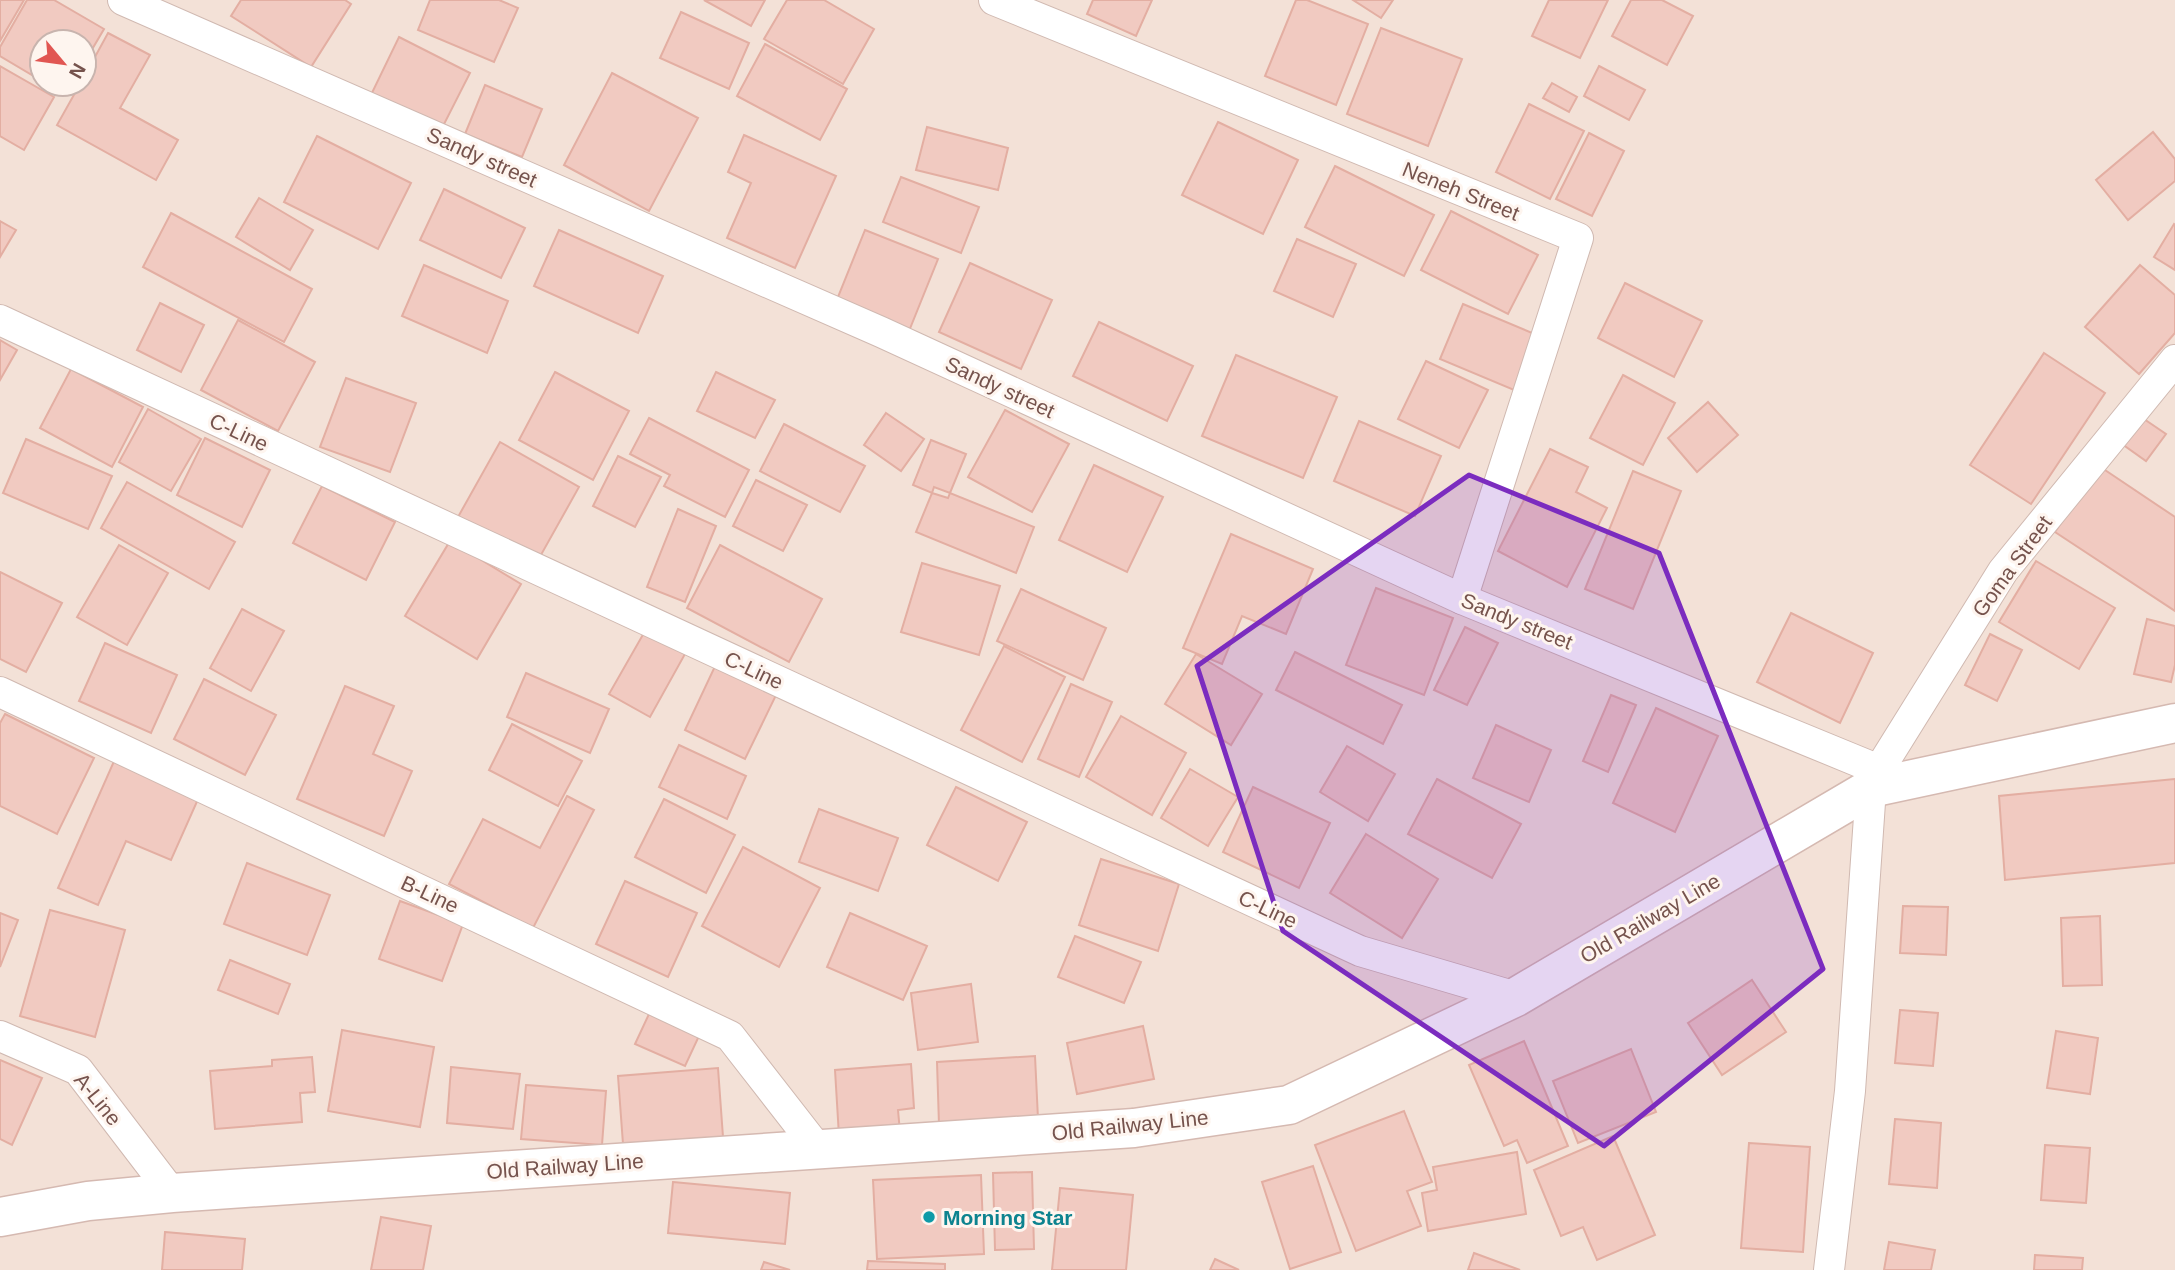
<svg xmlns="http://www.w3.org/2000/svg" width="2175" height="1270" font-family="Arial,sans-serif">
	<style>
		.residential { fill: #f3e1d7; fill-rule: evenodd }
		.building { fill: #f1cac1; stroke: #e3aea2; stroke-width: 2 }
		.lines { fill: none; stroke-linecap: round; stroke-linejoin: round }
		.street-casing { stroke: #d0b9b1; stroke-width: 32 }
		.secondary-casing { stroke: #d5b9b1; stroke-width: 41 }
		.street { stroke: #fff; stroke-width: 30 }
		.secondary { stroke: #fff; stroke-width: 38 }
		.marked { fill: #7b2cbf; fill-opacity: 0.2; stroke: #7b2cbf; stroke-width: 5; stroke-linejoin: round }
		.culture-dot { fill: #0f9aa8; stroke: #fef5ef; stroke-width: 2.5 }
		.labels { text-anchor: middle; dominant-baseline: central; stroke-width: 6; stroke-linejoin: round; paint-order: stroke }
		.street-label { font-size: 21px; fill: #76534d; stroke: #fef5ef }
		.culture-label { font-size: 21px; font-weight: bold; fill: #0d838f; stroke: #fef5ef; text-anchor: start }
	</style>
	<rect width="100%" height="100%" fill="#fcf0e8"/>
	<!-- residential -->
	<path class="residential" d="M0,0H2175V1270H0ZM42,42H84V84H42Z"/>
	<!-- building -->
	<g class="building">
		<polygon points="0,0 24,0 0,41"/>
		<polygon points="27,0 54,0 104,29 84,63 84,42 42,42 42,81 0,56 0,47"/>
		<polygon points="241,0 345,0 351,4 311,67 231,16"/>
		<polygon points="430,0 499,0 518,8 494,62 418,30"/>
		<polygon points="704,0 765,0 751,26"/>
		<polygon points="787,0 824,0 874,29 843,84 764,39"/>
		<polygon points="1093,0 1152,0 1136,36 1087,14"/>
		<polygon points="1296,0 1307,0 1368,24 1336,105 1265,76"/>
		<polygon points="1353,0 1393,0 1381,18"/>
		<polygon points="1549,0 1608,0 1580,58 1532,36"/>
		<polygon points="1631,0 1662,0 1693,16 1667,65 1612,36"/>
		<polygon points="681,12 749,43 729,89 660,58"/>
		<polygon points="1381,28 1462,59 1428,146 1347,114"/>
		<polygon points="108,33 150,55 120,108 178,140 156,180 57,125 80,84 84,84 84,77"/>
		<polygon points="399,37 470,73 438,136 368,101"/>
		<polygon points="765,44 847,89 820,140 737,96"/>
		<polygon points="0,66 54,97 24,150 0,136"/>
		<polygon points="1599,66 1645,90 1629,120 1584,96"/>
		<polygon points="612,73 698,118 649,211 564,165"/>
		<polygon points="1552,83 1577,97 1569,112 1543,98"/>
		<polygon points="47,84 72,84 65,95"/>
		<polygon points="485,85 542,109 522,157 465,134"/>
		<polygon points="1529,104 1584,131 1550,199 1496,172"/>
		<polygon points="1218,122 1298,160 1263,234 1182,195"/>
		<polygon points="927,127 1008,148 998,190 916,170"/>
		<polygon points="2153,132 2175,159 2175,181 2128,220 2096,180"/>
		<polygon points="1589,133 1624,151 1592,216 1556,199"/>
		<polygon points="744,135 836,176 795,268 727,238 751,183 728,172"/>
		<polygon points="317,136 411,183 378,249 284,202"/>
		<polygon points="1335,166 1434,215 1404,276 1305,227"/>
		<polygon points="901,177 979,207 961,253 883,222"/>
		<polygon points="444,189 525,228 501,278 420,240"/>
		<polygon points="259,198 313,230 290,270 236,237"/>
		<polygon points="1451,211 1538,255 1508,314 1421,270"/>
		<polygon points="171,213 312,289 284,342 143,267"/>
		<polygon points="0,221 16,230 0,257"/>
		<polygon points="2174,224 2175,225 2175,270 2154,257"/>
		<polygon points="559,230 663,276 638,333 534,286"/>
		<polygon points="865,230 938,259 909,331 836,302"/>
		<polygon points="1297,239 1356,264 1333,317 1274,291"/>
		<polygon points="970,263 1052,300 1021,369 939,332"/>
		<polygon points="424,265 508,301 487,353 402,316"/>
		<polygon points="2140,265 2175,295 2175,333 2139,374 2085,327"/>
		<polygon points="1625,283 1702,321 1674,377 1598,338"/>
		<polygon points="160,303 204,325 181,372 137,350"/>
		<polygon points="1463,304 1537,335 1514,390 1440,359"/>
		<polygon points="238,320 315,362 278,431 201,390"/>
		<polygon points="1099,322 1193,366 1167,421 1073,376"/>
		<polygon points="0,340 17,350 0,380"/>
		<polygon points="2044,353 2105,393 2031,504 1970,465"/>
		<polygon points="1236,355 1337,397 1303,478 1202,436"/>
		<polygon points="1426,361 1488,390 1459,448 1398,419"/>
		<polygon points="71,369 143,407 112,467 40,428"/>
		<polygon points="555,372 629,411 593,480 519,440"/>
		<polygon points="716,372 775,400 755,438 697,411"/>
		<polygon points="1623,375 1675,403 1643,465 1590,438"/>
		<polygon points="346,378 416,403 390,472 320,447"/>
		<polygon points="1708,402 1738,435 1697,472 1668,438"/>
		<polygon points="148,409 201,439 171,491 119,462"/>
		<polygon points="1005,410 1069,444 1032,512 968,477"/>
		<polygon points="886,413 924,439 901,471 864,445"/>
		<polygon points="2141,417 2166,434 2146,461 2122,444"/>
		<polygon points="649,418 749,470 725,517 664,486 670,475 630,454"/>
		<polygon points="1359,421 1441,456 1415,516 1334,481"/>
		<polygon points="784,424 865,466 840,512 760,471"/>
		<polygon points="205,438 270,470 242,527 177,495"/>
		<polygon points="26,439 112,476 88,529 3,493"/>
		<polygon points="931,440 966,454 950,493 934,487 932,493 913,485"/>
		<polygon points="500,442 579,487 537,562 458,517"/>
		<polygon points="1550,449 1588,467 1576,492 1607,508 1567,587 1498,551"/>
		<polygon points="618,456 661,477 635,527 593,506"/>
		<polygon points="1094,465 1163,497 1127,572 1059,540"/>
		<polygon points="2099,466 2175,517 2175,611 2055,532"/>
		<polygon points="1633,471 1681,491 1633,609 1585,589"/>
		<polygon points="756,480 807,505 783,551 733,526"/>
		<polygon points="127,482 235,542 209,589 101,528"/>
		<polygon points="322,486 395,522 366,580 293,543"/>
		<polygon points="932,493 948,498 950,493 1034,527 1016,573 916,532"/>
		<polygon points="678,509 716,526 685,602 647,587"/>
		<polygon points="1231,534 1313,569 1286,634 1242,616 1222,664 1183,648"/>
		<polygon points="450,541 521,584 477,659 405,616"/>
		<polygon points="119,545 168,573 127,645 77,617"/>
		<polygon points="720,545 822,599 789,662 687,608"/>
		<polygon points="2036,561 2115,608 2079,669 1999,622"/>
		<polygon points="922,563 1000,586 979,655 901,632"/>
		<polygon points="0,572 62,603 26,672 0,659"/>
		<polygon points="1376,588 1453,618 1424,695 1346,665"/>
		<polygon points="1021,589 1106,628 1083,680 997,641"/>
		<polygon points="242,609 284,631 251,691 210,668"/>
		<polygon points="1791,613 1873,653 1840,723 1757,682"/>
		<polygon points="2147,619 2175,626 2175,665 2171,682 2134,674"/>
		<polygon points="1465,627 1498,643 1467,705 1434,690"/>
		<polygon points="645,631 685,654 650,717 609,694"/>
		<polygon points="1990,634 2022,650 1997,701 1965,685"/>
		<polygon points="105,643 177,675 151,733 79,701"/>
		<polygon points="1004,646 1065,677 1022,762 961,730"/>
		<polygon points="1295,652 1402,705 1383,744 1276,690"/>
		<polygon points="1196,654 1262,694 1231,745 1165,704"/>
		<polygon points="717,662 778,691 745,759 685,730"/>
		<polygon points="526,673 609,709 590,753 507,717"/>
		<polygon points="204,679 276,715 245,775 174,739"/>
		<polygon points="1071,684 1112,702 1079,777 1038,759"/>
		<polygon points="345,686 394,706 373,754 412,771 384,836 297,799"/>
		<polygon points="1611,695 1636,705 1608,772 1583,761"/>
		<polygon points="1656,708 1718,736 1675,832 1613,803"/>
		<polygon points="5,714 94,758 57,834 0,806 0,723"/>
		<polygon points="1121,716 1186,753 1152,815 1086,777"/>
		<polygon points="512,724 582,761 558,806 489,770"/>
		<polygon points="1496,725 1551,750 1529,802 1473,778"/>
		<polygon points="679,745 746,776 727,819 659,787"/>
		<polygon points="1347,746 1395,774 1368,821 1320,792"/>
		<polygon points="115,759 199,797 171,860 126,841 98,905 58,888"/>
		<polygon points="1190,769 1238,797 1208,846 1161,818"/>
		<polygon points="1437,779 1521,824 1492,878 1408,834"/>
		<polygon points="2175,779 2175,863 2005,880 1999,796"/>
		<polygon points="956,787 1027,822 998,881 927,845"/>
		<polygon points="1253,787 1330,823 1299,888 1223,852"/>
		<polygon points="567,796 594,810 533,928 449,884 483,819 540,848"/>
		<polygon points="664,799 735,835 706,893 635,857"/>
		<polygon points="819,809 898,838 878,891 799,862"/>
		<polygon points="1366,834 1438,879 1402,938 1330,893"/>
		<polygon points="743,847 820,888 779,967 702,926"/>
		<polygon points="1101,859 1179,884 1158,951 1079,925"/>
		<polygon points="247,863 330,895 307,955 224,924"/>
		<polygon points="625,881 697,913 668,977 596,944"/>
		<polygon points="400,901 463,924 442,981 379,959"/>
		<polygon points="1903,906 1948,907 1946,955 1900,953"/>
		<polygon points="50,910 125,930 95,1037 20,1016"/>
		<polygon points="0,913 18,920 0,967"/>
		<polygon points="850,913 927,946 903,1000 827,967"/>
		<polygon points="2100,916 2102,985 2063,986 2061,918"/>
		<polygon points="1075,936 1141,962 1124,1003 1058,977"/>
		<polygon points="230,960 290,984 278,1014 218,990"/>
		<polygon points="1752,980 1786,1032 1722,1075 1688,1023"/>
		<polygon points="971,984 978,1042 918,1050 911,993"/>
		<polygon points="1900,1010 1938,1013 1933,1066 1895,1063"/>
		<polygon points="649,1014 699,1036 685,1066 635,1044"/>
		<polygon points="1143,1026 1154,1079 1077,1094 1067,1043"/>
		<polygon points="342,1030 434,1047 420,1127 328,1111"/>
		<polygon points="2056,1031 2098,1038 2090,1094 2047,1088"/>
		<polygon points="1524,1041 1568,1146 1527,1163 1517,1140 1504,1146 1469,1065"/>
		<polygon points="1631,1049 1656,1112 1578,1143 1553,1081"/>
		<polygon points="1035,1056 1038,1119 939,1125 937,1062"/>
		<polygon points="312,1057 315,1092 300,1093 302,1122 215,1129 210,1071 272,1066 272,1060"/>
		<polygon points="0,1060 42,1078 12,1145 0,1139"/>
		<polygon points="911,1064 914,1108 898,1110 900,1132 839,1136 835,1070"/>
		<polygon points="451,1067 520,1074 513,1129 447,1123"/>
		<polygon points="718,1068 723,1137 623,1144 618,1076"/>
		<polygon points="526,1085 606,1091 602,1145 521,1139"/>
		<polygon points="1404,1111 1432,1182 1407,1191 1421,1226 1356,1251 1315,1145"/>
		<polygon points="1895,1119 1941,1123 1937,1188 1889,1184"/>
		<polygon points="1613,1136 1655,1235 1597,1260 1583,1227 1561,1236 1534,1170"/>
		<polygon points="1749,1143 1810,1147 1803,1252 1741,1248"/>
		<polygon points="2045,1145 2090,1148 2086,1203 2041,1200"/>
		<polygon points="1517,1152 1526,1214 1428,1231 1422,1193 1437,1190 1433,1167"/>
		<polygon points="1313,1166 1341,1252 1290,1269 1262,1182"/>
		<polygon points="1032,1172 1034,1249 995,1250 993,1173"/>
		<polygon points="981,1175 984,1254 877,1259 873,1180"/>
		<polygon points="673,1182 790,1193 785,1244 668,1233"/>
		<polygon points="1060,1188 1133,1195 1126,1270 1052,1270"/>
		<polygon points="381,1217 431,1226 423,1270 371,1270"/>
		<polygon points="165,1232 245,1239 242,1270 162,1270"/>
		<polygon points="1889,1242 1935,1250 1931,1270 1884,1270"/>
		<polygon points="1474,1253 1520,1270 1468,1270"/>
		<polygon points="2035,1255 2083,1258 2082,1270 2034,1270"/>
		<polygon points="1215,1259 1239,1270 1210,1270"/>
		<polygon points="868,1261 945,1264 945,1270 867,1270"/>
		<polygon points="764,1262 790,1270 761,1270"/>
	</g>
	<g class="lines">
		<defs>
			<g id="street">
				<polyline points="123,0 881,332 1462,599 1879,770"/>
				<polyline points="994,0 1578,238 1462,599"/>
				<polyline points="0,320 1360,951 1516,997"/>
				<polyline points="0,692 730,1036 818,1149"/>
				<polyline points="0,1036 78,1070 172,1193"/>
				<polyline points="1829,1270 1850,1091 1871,788 1879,770 2003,571 2175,360"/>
			</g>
			<polyline id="secondary" points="0,1217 88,1201 172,1193 1134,1128 1289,1105 1516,997 1871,788 2175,723"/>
		</defs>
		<!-- street casing -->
		<use href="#street" class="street-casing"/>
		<!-- secondary casing -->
		<use href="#secondary" class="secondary-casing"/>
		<!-- street -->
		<use href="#street" class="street"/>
		<!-- secondary -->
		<use href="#secondary" class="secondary"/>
	</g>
	<!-- marked area -->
	<path class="marked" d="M1469,475L1659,553L1823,969L1604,1146L1283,931L1197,666Z"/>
	<!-- markers -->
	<circle class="culture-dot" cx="929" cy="1217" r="7"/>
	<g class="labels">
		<!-- street labels -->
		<g class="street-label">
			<text transform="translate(482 157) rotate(24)">Sandy street</text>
			<text transform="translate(1461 191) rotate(22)">Neneh Street</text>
			<text transform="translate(1000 387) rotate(25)">Sandy street</text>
			<text transform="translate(239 432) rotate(25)">C-Line</text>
			<text transform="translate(2012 566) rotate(-54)">Goma Street</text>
			<text transform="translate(1517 621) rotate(22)">Sandy street</text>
			<text transform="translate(754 670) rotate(25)">C-Line</text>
			<text transform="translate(430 894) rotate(25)">B-Line</text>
			<text transform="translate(1268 909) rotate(25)">C-Line</text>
			<text transform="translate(1650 918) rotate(-30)">Old Railway Line</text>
			<text transform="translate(98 1099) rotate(51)">A-Line</text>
			<text transform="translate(1130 1125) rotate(-6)">Old Railway Line</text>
			<text transform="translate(565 1166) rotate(-4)">Old Railway Line</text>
		</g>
		<!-- culture labels -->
		<g class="culture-label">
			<text x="943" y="1217">Morning Star</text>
		</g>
	</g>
	<!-- north arrow -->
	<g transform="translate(63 63) rotate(119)"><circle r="33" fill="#fef5ef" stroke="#c8b4ae" stroke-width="2"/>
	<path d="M0-5L12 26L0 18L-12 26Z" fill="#e15652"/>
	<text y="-10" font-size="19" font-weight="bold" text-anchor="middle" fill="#76534d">N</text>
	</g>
</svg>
